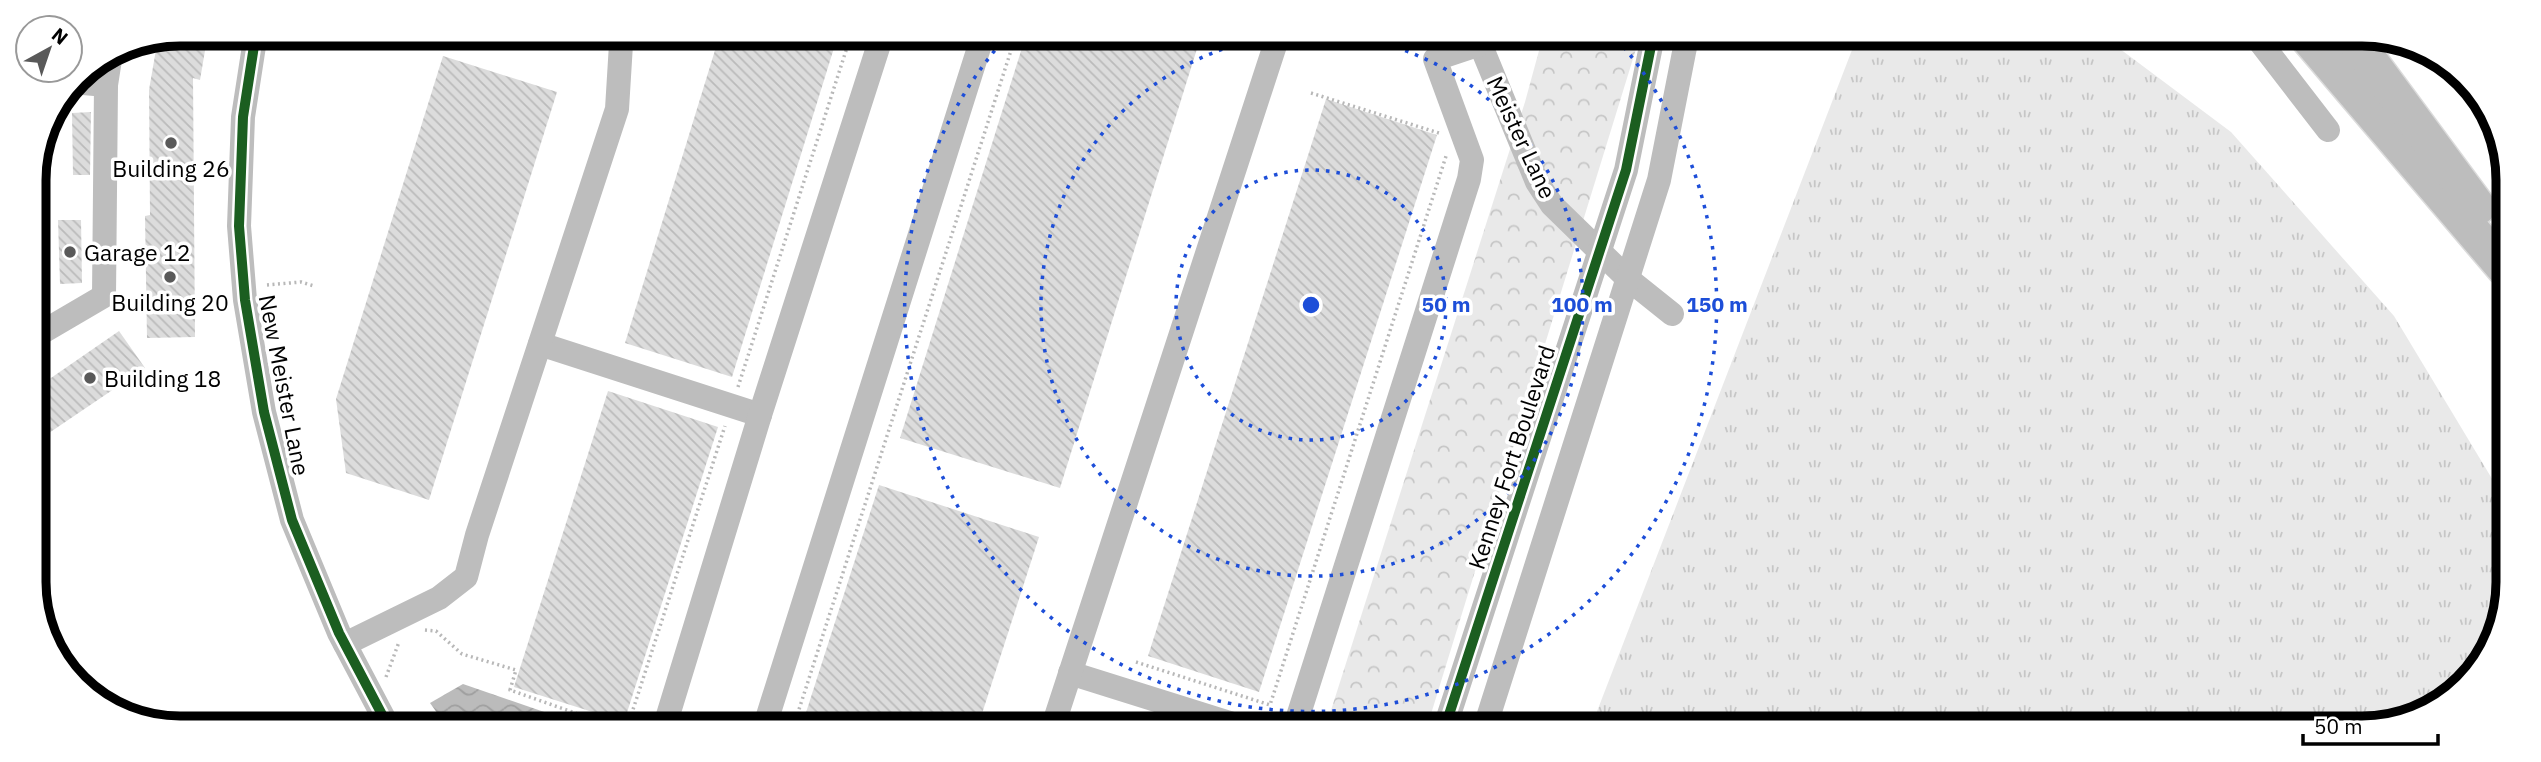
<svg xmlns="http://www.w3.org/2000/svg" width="2541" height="762" font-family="'IBM Plex Sans',sans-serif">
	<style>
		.grass { fill: url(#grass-tufts) }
		.forest { fill: url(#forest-crowns) }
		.water { fill: url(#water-waves) }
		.building { fill: url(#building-back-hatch) }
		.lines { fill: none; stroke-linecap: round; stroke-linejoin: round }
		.highway-casing { stroke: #dbdbdb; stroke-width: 38 }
		.path { stroke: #b8b8b8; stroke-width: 3.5; stroke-dasharray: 2 3.5; stroke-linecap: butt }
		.minor { stroke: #bdbdbd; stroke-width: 24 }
		.highway { stroke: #bdbdbd; stroke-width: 35 }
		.cycleway-casing { stroke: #fff; stroke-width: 15 }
		.cycleway { stroke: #1b5e20; stroke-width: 10 }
		.ring { fill: none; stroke: #1d4ed8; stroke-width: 3.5; stroke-dasharray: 3.5 7 }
		.poi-dot { fill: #595959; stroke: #fff; stroke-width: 2.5 }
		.labels { text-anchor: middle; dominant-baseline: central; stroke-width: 7; stroke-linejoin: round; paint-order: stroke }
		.street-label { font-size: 23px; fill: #000; stroke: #fff }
		.poi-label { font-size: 23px; fill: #000; stroke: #fff }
		.rim { fill: none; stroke: #000; stroke-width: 9 }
		.centre { fill: #1d4ed8; stroke: #fff; stroke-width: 3.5 }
		.ring-label { font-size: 21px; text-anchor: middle; font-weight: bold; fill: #1d4ed8; stroke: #fff; stroke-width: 7; stroke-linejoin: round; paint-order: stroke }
	</style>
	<defs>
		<pattern id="grass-tufts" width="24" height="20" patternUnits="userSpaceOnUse" patternTransform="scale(1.75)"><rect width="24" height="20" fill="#e9e9e9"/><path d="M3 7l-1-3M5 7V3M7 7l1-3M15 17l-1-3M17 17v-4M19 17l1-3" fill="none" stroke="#c6c6c6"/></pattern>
		<pattern id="forest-crowns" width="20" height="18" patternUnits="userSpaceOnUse" patternTransform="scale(1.75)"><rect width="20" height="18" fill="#e9e9e9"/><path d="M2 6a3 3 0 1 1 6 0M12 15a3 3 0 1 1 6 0" fill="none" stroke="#c6c6c6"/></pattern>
		<pattern id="water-waves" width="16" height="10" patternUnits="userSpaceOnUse" patternTransform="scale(1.75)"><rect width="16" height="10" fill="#bbb"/><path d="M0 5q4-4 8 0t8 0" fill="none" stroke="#9f9f9f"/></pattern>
		<pattern id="building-back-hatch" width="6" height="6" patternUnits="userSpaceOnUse" patternTransform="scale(1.75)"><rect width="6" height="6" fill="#dcdcdc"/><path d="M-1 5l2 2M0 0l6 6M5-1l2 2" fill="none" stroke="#bbb"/></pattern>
	</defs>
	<rect width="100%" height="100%" fill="#fff"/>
	<!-- grass -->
	<polygon class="grass" points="1857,37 1887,37 1895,49 1953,44 1957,37 2104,37 2231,132 2394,316 2503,497 2503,620 2458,693 2370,728 1591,727"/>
	<!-- forest -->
	<polygon class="forest" points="1543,36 1640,36 1427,727 1326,726 1525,102"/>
	<!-- water -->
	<polygon class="water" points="463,684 582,725 445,724 430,703"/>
	<!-- building -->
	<g class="building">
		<polygon points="180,33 208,33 200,80 193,78 195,337 147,338 145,216 150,215 149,90 158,38"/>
		<polygon points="720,34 838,35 732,377 625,343"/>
		<polygon points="1026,35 1201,36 1060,488 900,438"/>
		<polygon points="443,56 557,92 429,500 346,473 336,399"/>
		<polygon points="1326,99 1437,135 1259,692 1148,656"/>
		<polygon points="91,112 90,175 73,175 72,113"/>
		<polygon points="58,220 81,220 82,283 60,284"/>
		<polygon points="119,331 145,368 46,435 35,420 35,389"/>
		<polygon points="608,391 718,427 624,722 514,687"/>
		<polygon points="879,485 1039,537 978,726 802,725"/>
	</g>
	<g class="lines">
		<defs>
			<g id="highway">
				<polyline points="2308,38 2504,268"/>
				<polyline points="2353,38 2478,207"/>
			</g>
		</defs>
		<!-- highway casing -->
		<use href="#highway" class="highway-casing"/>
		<!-- path -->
		<g class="path">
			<polyline points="1311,93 1439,133"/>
			<polyline points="267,285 301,282 314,286"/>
			<polyline points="738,387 851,35"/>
			<polyline points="425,630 436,631 462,654 516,670 510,690 609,725"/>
			<polyline points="1136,662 1270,705 1447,153"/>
			<polyline points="386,677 399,642"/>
			<polyline points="1114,716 1145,726"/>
			<polyline points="628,725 725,426"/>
			<polyline points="794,725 1016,35"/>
		</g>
		<!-- minor -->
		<g class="minor">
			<polyline points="256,33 243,117 239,226 245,300 264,412 292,520 339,633 387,724"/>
			<polyline points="1477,36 1537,182 1552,205 1627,278 1672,314"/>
			<polyline points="2257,38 2328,130"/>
			<polyline points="72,82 106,85"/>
			<polyline points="34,337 104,296 106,85 111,53"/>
			<polyline points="540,344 760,415"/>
			<polyline points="345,644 439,598 466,577 477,535 617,109 621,44 617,34"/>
			<polyline points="1070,673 1239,726"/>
			<polyline points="665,725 760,415 882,35"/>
			<polyline points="765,725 983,35"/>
			<polyline points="1053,726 1278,36"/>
			<polyline points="1295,726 1469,179 1472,160 1435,59 1480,44"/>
			<polyline points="1445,727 1626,170 1653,36"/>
			<polyline points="1485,727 1659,180 1687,37"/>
		</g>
		<!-- highway -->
		<use href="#highway" class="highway"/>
		<defs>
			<g id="cycleway">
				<polyline points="256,33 243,117 239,226 245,300 264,412 292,520 339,633 387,724"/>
				<polyline points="1445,727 1626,170 1653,36"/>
			</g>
		</defs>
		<!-- cycleway casing -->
		<use href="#cycleway" class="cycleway-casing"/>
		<!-- cycleway -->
		<use href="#cycleway" class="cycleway"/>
	</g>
	<!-- distance rings -->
	<g class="ring">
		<circle cx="1311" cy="305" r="135"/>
		<path d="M1344 36A271 271 0 1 1 1280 36"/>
		<path d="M1617 39A406 406 0 1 1 1007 36"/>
	</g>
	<!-- markers -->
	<g class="poi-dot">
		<circle cx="171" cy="143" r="7"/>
		<circle cx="70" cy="252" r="7"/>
		<circle cx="170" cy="277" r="7"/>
		<circle cx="90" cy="378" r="7"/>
	</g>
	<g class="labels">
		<!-- street labels -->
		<g class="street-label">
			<text transform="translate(1522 137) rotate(65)">Meister Lane</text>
			<text transform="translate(285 385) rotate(79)">New Meister Lane</text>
			<text transform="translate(1511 457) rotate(-72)">Kenney Fort Boulevard</text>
		</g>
		<!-- poi labels -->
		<g class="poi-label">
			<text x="171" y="168">Building 26</text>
			<text x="84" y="252" text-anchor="start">Garage 12</text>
			<text x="170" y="302">Building 20</text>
			<text x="104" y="378" text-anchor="start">Building 18</text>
		</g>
	</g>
	<!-- crop -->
	<path d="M0 0H2541V762H0ZM180 46H2362A134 134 0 0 1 2496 180V582A134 134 0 0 1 2362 716H180A134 134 0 0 1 46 582V180A134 134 0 0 1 180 46Z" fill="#fff" fill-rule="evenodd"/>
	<path class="rim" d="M180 46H2362A134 134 0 0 1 2496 180V582A134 134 0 0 1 2362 716H180A134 134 0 0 1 46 582V180A134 134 0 0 1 180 46Z"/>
	<circle cx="1311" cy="305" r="10" class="centre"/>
	<g class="ring-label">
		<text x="1446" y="312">50 m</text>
		<text x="1582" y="312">100 m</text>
		<text x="1717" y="312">150 m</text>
	</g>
	<!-- north arrow -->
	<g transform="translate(49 49) rotate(40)"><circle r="33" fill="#ffffff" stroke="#999999" stroke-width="2"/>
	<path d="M0-5L12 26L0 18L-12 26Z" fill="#595959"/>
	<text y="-10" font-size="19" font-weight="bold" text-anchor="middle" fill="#000000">N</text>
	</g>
	<!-- scale -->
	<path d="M2303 734v10h135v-10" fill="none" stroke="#000000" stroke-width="3.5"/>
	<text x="2314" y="734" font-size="21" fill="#000000" stroke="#ffffff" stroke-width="5" paint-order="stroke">50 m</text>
</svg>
